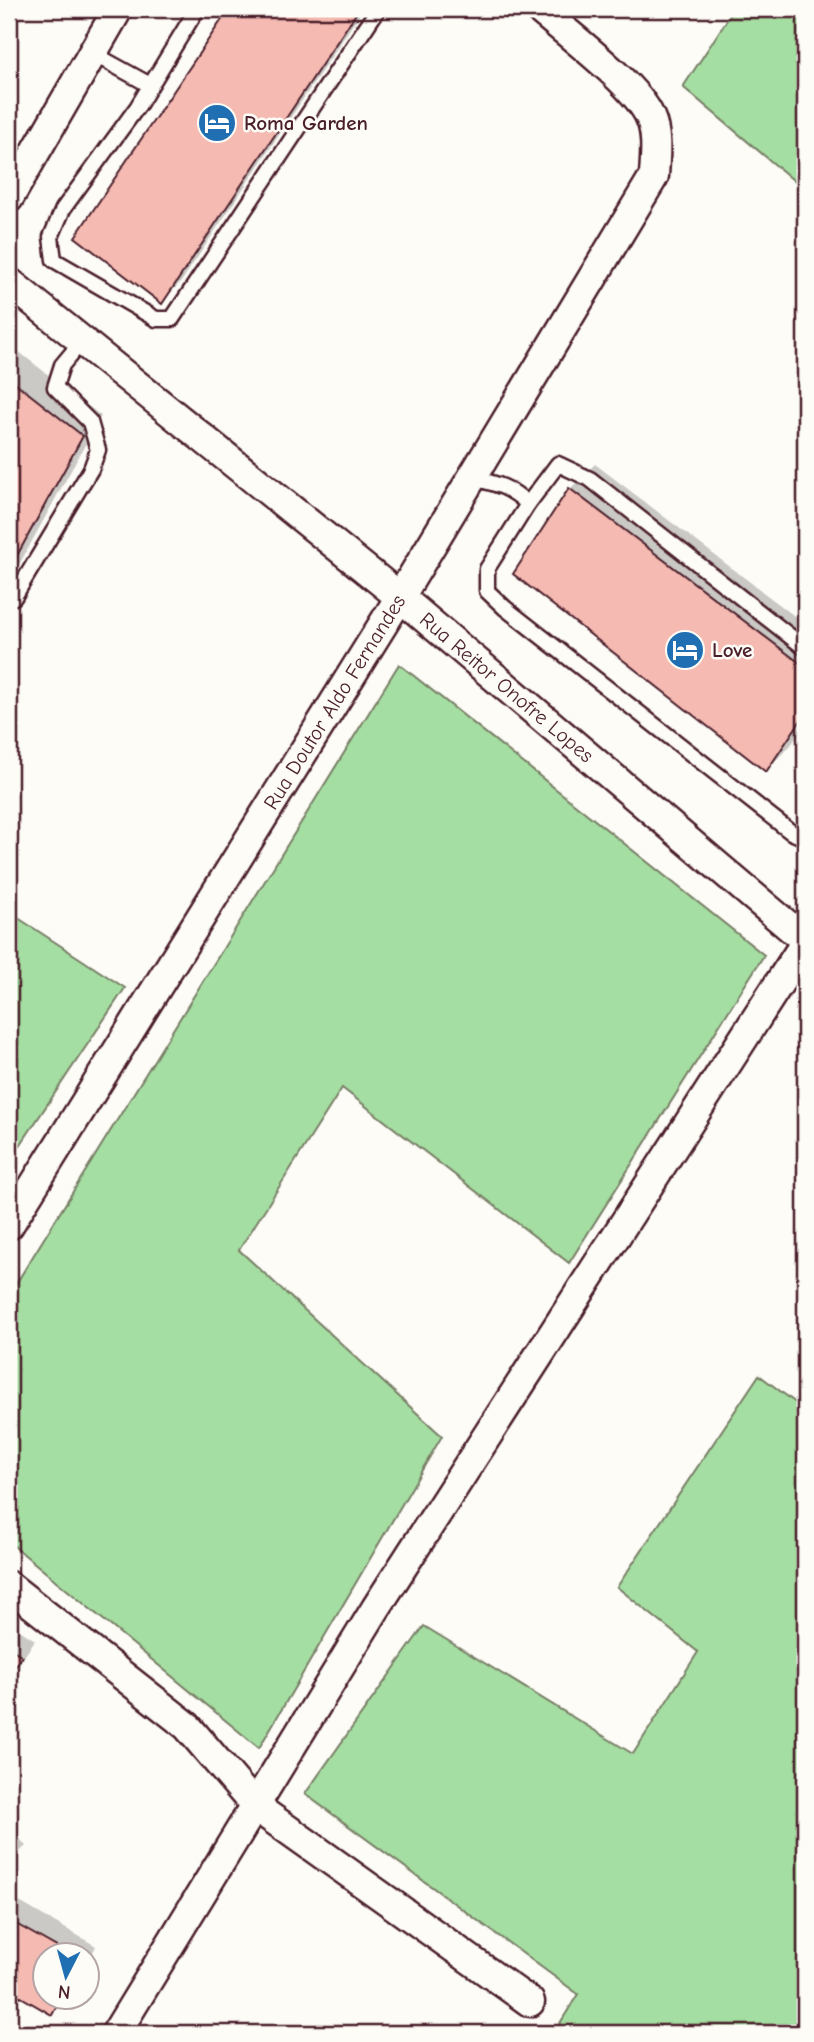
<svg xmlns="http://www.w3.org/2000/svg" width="814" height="2042" font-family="'Comic Neue',sans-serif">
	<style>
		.green { fill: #a5dea2; stroke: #787e66; stroke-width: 2 }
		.shadow { fill: #0003 }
		.building { fill: #f5bab1; stroke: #4a1f2b; stroke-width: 2 }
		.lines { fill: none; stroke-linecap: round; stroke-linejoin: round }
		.lane-casing { stroke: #4a1f2b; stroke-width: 19 }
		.street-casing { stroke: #4a1f2b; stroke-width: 33 }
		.lane { stroke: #fdfcf7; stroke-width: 14 }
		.street { stroke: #fdfcf7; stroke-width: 28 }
		.labels { text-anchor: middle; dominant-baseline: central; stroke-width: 5; stroke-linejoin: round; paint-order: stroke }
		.poi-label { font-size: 21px; font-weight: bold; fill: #4a1f2b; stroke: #fdfcf7; text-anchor: start }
		.street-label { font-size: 21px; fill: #4a1f2b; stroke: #fdfcf7 }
	</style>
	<rect width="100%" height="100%" fill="#fdfcf7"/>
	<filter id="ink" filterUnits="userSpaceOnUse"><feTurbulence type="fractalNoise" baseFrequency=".0143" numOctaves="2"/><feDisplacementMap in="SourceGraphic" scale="14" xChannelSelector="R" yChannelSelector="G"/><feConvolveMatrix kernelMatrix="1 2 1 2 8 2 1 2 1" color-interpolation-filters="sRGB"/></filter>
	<g filter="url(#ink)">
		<!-- green -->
		<g class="green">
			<polygon points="734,9 805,9 805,190 683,87"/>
			<polygon points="399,664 764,955 569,1263 342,1088 239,1250 442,1436 259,1748 9,1542 9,1295"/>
			<polygon points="9,912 125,988 9,1162"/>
			<polygon points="759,1375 805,1410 805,2033 554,2033 578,1994 305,1794 424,1626 633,1754 698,1652 617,1587"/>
		</g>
		<!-- shadow -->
		<g class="shadow">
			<polygon points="231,9 363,9 181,282 162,301 77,236"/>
			<polygon points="14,348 101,416 20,563 9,574 9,353"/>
			<polygon points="595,464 805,624 805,724 791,745 766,770 570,489"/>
			<polygon points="9,1623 35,1640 9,1680"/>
			<polygon points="9,1826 26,1846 9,1862"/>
			<polygon points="9,1896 96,1946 88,1962 88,1954 46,1954 46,1996 67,1996 51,2013 9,1988"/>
		</g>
		<!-- building -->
		<g class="building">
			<polygon points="229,9 359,9 162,304 75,237"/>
			<polygon points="9,378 83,436 9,570"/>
			<polygon points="569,488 805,667 805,714 766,772 513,574"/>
			<polygon points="9,1647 22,1656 9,1675"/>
			<polygon points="9,1848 17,1857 9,1864"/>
			<polygon points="9,1920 69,1954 46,1954 46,1996 62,1996 52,2015 9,1990"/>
		</g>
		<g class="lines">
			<defs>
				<g id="lane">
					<polyline points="197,9 138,106 63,209 51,237 54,260 156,319 172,319 378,9"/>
					<polyline points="92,53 150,85"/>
					<path d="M472,478C497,484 509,486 528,504"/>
					<polyline points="9,599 14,597 91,469 98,450 90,422 55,387 62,365 82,341"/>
					<polyline points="805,648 590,479 558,464 528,504 487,569 487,591 505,608 791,832 805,838"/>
				</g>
				<g id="street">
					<polyline points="9,198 118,9"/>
					<path id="s1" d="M9,282L400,597L805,940"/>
					<path id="s2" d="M9,1225L400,597L654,176C655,157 658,135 650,117C637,86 568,34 539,9"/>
					<polyline points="9,1586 187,1726 256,1807 530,2002"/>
					<polyline points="116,2033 376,1608 805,943"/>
				</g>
			</defs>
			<!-- lane casing -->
			<use href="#lane" class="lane-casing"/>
			<!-- street casing -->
			<use href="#street" class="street-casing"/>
			<!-- lane -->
			<use href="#lane" class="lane"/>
			<!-- street -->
			<use href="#street" class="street"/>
		</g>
	</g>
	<!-- icons -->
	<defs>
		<symbol id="hotel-disc" viewBox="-11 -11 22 22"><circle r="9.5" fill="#1f6fb2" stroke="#fdfcf7"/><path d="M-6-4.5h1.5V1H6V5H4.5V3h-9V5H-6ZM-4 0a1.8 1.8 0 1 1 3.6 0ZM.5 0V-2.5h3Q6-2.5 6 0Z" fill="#fff"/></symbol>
	</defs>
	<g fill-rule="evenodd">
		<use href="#hotel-disc" x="195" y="101" width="44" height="44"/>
		<use href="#hotel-disc" x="663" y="628" width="44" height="44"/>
	</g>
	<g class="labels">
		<!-- poi labels -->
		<g class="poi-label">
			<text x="244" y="123">Roma Garden</text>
			<text x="712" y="650">Love</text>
		</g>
		<!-- street labels -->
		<g class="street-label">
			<text stroke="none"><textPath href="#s1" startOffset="642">Rua Reitor Onofre Lopes</textPath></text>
			<text stroke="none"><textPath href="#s2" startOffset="616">Rua Doutor Aldo Fernandes</textPath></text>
		</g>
	</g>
	<!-- margin -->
	<rect width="814" height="2042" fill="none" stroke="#fdfcf7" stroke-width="35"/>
	<rect x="18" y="18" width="779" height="2007" fill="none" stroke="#4a1f2b" stroke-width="2.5" filter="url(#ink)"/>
	<!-- north arrow -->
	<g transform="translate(66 1976) rotate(186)"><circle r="33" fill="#fdfcf7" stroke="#b5a4a5" stroke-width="2"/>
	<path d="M0-5L12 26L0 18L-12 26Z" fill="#1f6fb2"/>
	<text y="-10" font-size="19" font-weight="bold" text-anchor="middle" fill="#4a1f2b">N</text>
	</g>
</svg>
